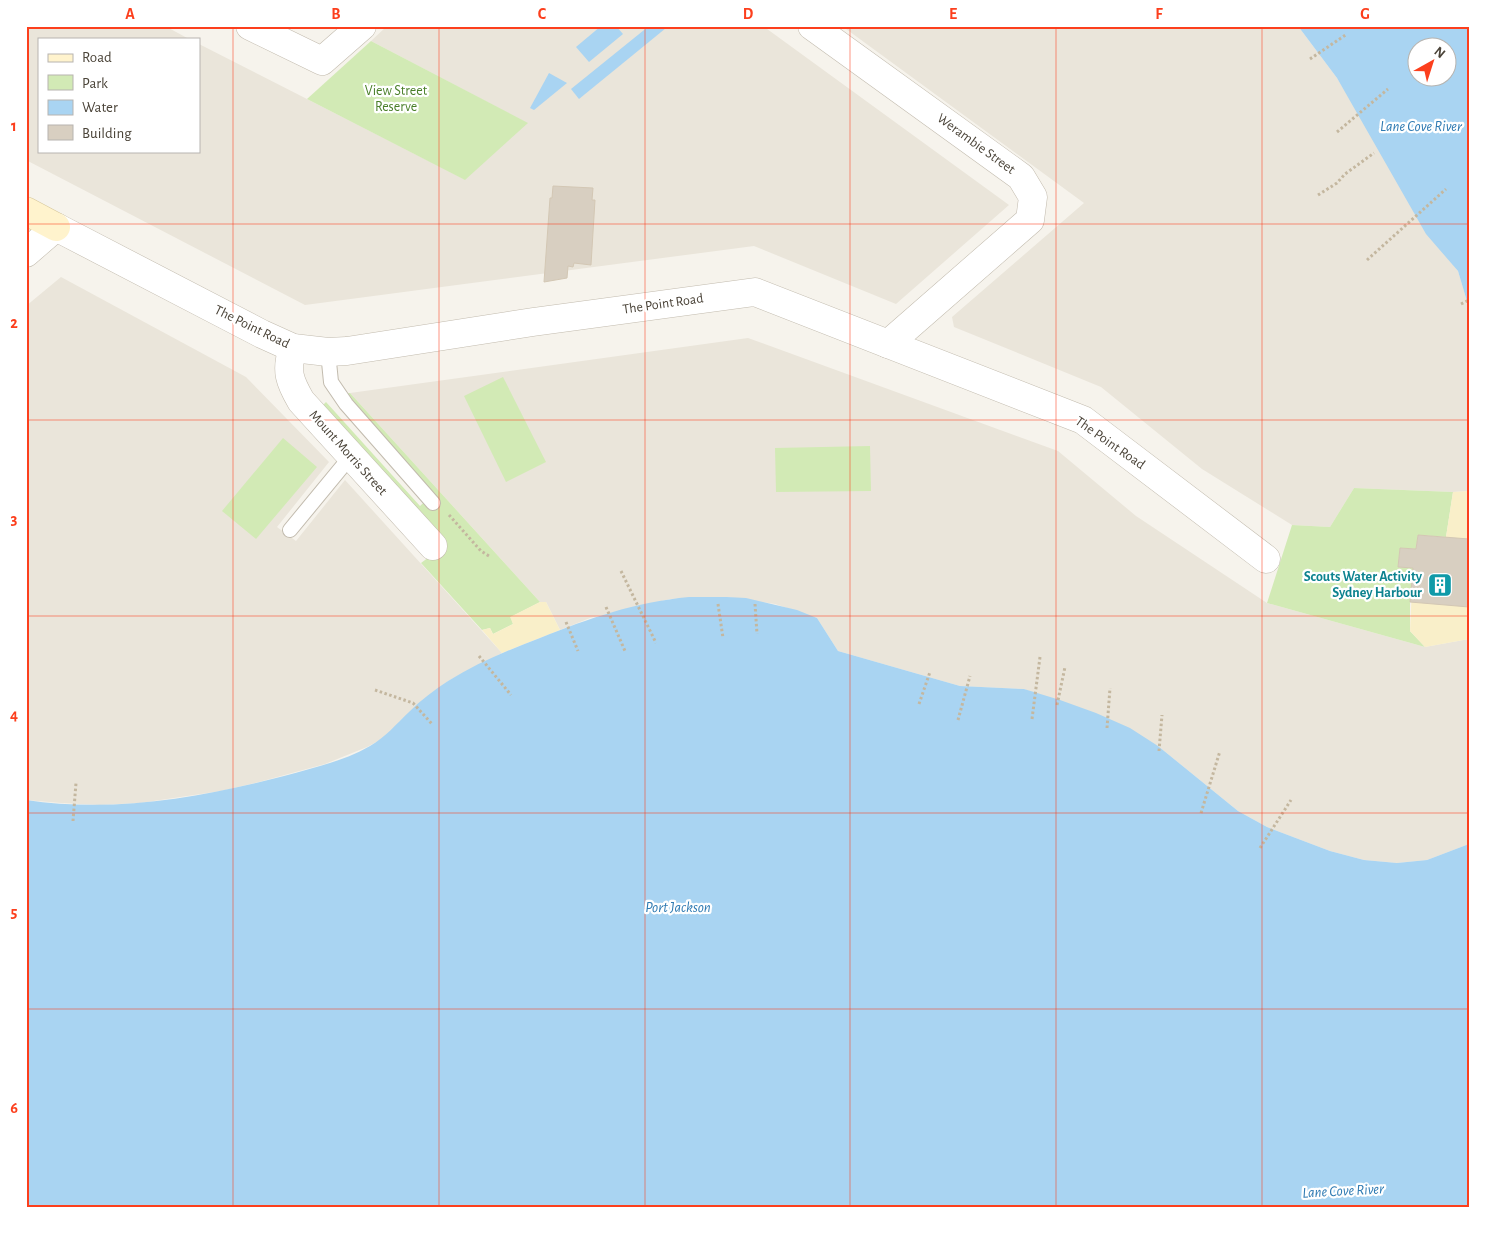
<svg xmlns="http://www.w3.org/2000/svg" width="1495" height="1233" font-family="'Alegreya Sans',sans-serif">
	<style>
		.residential { fill: #eae5da }
		.green { fill: #d2eab5 }
		.sand { fill: #f9efc9 }
		.water { fill: #a9d4f2; fill-rule: evenodd }
		.building { fill: #d8cfc1; stroke: #d3c7b4 }
		.lines { fill: none; stroke-linecap: round; stroke-linejoin: round }
		.lane-casing { stroke: #c2bbae; stroke-width: 16 }
		.street-casing { stroke: #c2bbae; stroke-width: 29 }
		.secondary-casing { stroke: #d6c79b; stroke-width: 29 }
		.path { stroke: #c4b79f; stroke-width: 3; stroke-dasharray: 2.5 2.5; stroke-linecap: butt }
		.lane { stroke: #fff; stroke-width: 14 }
		.street { stroke: #fff; stroke-width: 28 }
		.secondary { stroke: #fff3cd; stroke-width: 28 }
		.grid { fill: none; stroke: #fc3f1d; stroke-width: 1; stroke-opacity: 0.55 }
		.labels { text-anchor: middle; dominant-baseline: central; stroke-width: 4.5; stroke-linejoin: round; paint-order: stroke }
		.park-label { font-size: 14px; fill: #4a7f2a; stroke: #fff }
		.street-label { font-size: 14px; fill: #4b4439; stroke: #fff }
		.culture-label { font-size: 14px; font-weight: bold; fill: #0d838f; stroke: #fff; text-anchor: end }
		.water-label { font-size: 15px; font-style: italic; fill: #2e7ab2; stroke: #fff }
		.neatline { fill: none; stroke: #fc3f1d; stroke-width: 2 }
		.grid-label { font-size: 16px; text-anchor: middle; font-weight: bold; fill: #fc3f1d }
	</style>
	<rect width="100%" height="100%" fill="#f6f3ec"/>
	<!-- residential -->
	<g class="residential">
		<polygon points="26,26 165,26 189,39 39,39 39,151 199,151 199,44 464,179 527,123 371,41 387,26 763,26 1009,205 896,304 754,246 305,305 26,160"/>
		<polygon points="842,26 1298,26 1337,78 1443,252 1458,271 1466,298 1469,311 1469,491 1453,492 1354,488 1330,527 1292,525 1202,469 1101,387 954,327 952,317 1084,203"/>
		<polygon points="61,277 246,377 329,462 277,527 296,541 345,480 502,653 448,681 402,719 386,737 367,747 325,764 259,782 221,791 140,803 100,805 61,803 26,800 26,306"/>
		<polygon points="748,338 1058,451 1136,516 1267,603 1425,647 1469,639 1469,844 1427,860 1397,863 1364,860 1330,851 1267,827 1238,811 1158,746 1024,689 960,686 838,651 817,618 775,604 727,597 670,599 590,618 560,630 546,602 540,602 350,393"/>
	</g>
	<!-- green -->
	<g class="green">
		<polygon points="371,41 528,123 465,180 307,99"/>
		<polygon points="503,377 546,462 506,482 464,396"/>
		<polygon points="350,393 540,602 511,617 513,624 493,634 490,628 482,630 421,563 429,557 319,409 326,402 420,506 433,494 345,394"/>
		<polygon points="283,438 317,467 256,539 222,511"/>
		<polygon points="870,446 871,491 776,492 775,448"/>
		<polygon points="1354,488 1453,492 1446,537 1418,535 1416,549 1400,548 1413,568 1410,601 1410,631 1425,647 1267,603 1292,525 1330,527"/>
	</g>
	<!-- sand -->
	<g class="sand">
		<polygon points="1469,491 1469,639 1425,647 1410,631 1413,568 1398,567 1400,548 1416,549 1418,535 1446,537 1453,492"/>
		<polygon points="540,602 546,602 560,630 502,653 482,630 490,628 493,634 513,624 510,617"/>
	</g>
	<!-- water -->
	<g class="water">
		<polygon points="601,26 616,26 623,34 589,62 576,47"/>
		<polygon points="649,26 665,26 666,28 579,99 571,89"/>
		<path d="M1298,26H1469V311L1466,298L1458,271L1426,234L1337,78ZM1418,48H1448V78H1418Z"/>
		<polygon points="549,73 567,83 534,110 530,108"/>
		<path d="M689,597H727L746,598L797,610L817,618L838,651L960,686L1024,689L1060,700L1096,713L1130,728L1158,746L1238,811L1267,827L1330,851L1364,860L1397,863L1427,860L1469,844V1207H26V800C113,813 200,798 284,776C313,768 344,761 370,746C387,736 395,725 409,712C421,700 434,690 448,681C477,663 508,650 540,638C590,618 635,602 689,597Z"/>
	</g>
	<!-- building -->
	<g class="building">
		<polygon points="553,186 593,188 592,200 595,200 591,265 574,263 573,267 568,266 567,278 544,282 550,198 552,198"/>
		<polygon points="1418,535 1469,539 1469,607 1410,602 1413,568 1398,567 1400,548 1416,549"/>
	</g>
	<g class="lines">
		<defs>
			<g id="lane">
				<polyline points="328,352 331,382 346,404 433,503"/>
				<polyline points="290,530 351,456"/>
			</g>
			<g id="street">
				<polyline points="250,26 322,61 362,26"/>
				<polyline points="812,26 1021,177 1033,197 1030,220 888,344"/>
				<polyline points="26,253 56,227 262,334 293,348 328,352 347,351 533,322 755,292 1083,420 1266,559"/>
				<path d="M293,348C285,371 290,382 301,401L433,546"/>
			</g>
			<polyline id="secondary" points="26,211 56,227"/>
		</defs>
		<!-- lane casing -->
		<use href="#lane" class="lane-casing"/>
		<!-- street casing -->
		<use href="#street" class="street-casing"/>
		<!-- secondary casing -->
		<use href="#secondary" class="secondary-casing"/>
		<!-- path -->
		<g class="path">
			<polyline points="1310,59 1347,34"/>
			<polyline points="1337,132 1388,89"/>
			<polyline points="1318,195 1337,183 1345,174 1374,153"/>
			<polyline points="1367,260 1446,189"/>
			<polyline points="1461,304 1469,300"/>
			<polyline points="449,515 481,551 489,556"/>
			<polyline points="621,571 656,643"/>
			<polyline points="718,604 723,638"/>
			<polyline points="755,604 757,634"/>
			<polyline points="606,607 625,651"/>
			<polyline points="566,622 578,651"/>
			<polyline points="479,656 511,695"/>
			<polyline points="375,690 413,703 432,724"/>
			<polyline points="919,704 930,672"/>
			<polyline points="1057,705 1065,667"/>
			<polyline points="1032,719 1040,657"/>
			<polyline points="958,720 970,676"/>
			<polyline points="1107,728 1110,688"/>
			<polyline points="1159,751 1162,715"/>
			<polyline points="1201,813 1220,751"/>
			<polyline points="73,821 76,783"/>
			<polyline points="1260,848 1291,800"/>
		</g>
		<!-- lane -->
		<use href="#lane" class="lane"/>
		<!-- street -->
		<use href="#street" class="street"/>
		<!-- secondary -->
		<use href="#secondary" class="secondary"/>
	</g>
	<!-- grid -->
	<path class="grid" d="M233,26V1207M439,26V1207M645,26V1207M850,26V1207M1056,26V1207M1262,26V1207M26,224H1469M26,420H1469M26,616H1469M26,813H1469M26,1009H1469"/>
	<!-- icons -->
	<defs>
		<symbol id="building-square" viewBox="-11 -11 22 22"><rect x="-9" y="-9" width="18" height="18" rx="4" fill="#0f9aa8" stroke="#fff"/><path d="M-4-6H4V6H1V3H-1V6H-4ZM-2.5-4.3h1.7v1.8h-1.7ZM.8-4.3h1.7v1.8H.8ZM-2.5-1h1.7V.8h-1.7ZM.8-1h1.7V.8H.8Z" fill="#fff"/></symbol>
	</defs>
	<g fill-rule="evenodd">
		<use href="#building-square" x="1426" y="571" width="28" height="28"/>
	</g>
	<g class="labels">
		<!-- park labels -->
		<g class="park-label">
			<text x="396" y="91">View Street<tspan x="396" dy="16">Reserve</tspan></text>
		</g>
		<!-- street labels -->
		<g class="street-label">
			<text transform="translate(976 144) rotate(36)">Werambie Street</text>
			<text transform="translate(663 304) rotate(-8)">The Point Road</text>
			<text transform="translate(252 327) rotate(26)">The Point Road</text>
			<text transform="translate(1110 443) rotate(35)">The Point Road</text>
			<text transform="translate(348 453) rotate(48)">Mount Morris Street</text>
		</g>
		<!-- culture labels -->
		<g class="culture-label">
			<text x="1422" y="577">Scouts Water Activity<tspan x="1422" dy="16">Sydney Harbour</tspan></text>
		</g>
		<!-- water labels -->
		<g class="water-label">
			<text x="1421" y="126">Lane Cove River</text>
			<text x="678" y="907">Port Jackson</text>
			<text transform="translate(1343 1191) rotate(-3)">Lane Cove River</text>
		</g>
	</g>
	<!-- border -->
	<rect width="1495" height="1233" fill="none" stroke="#ffffff" stroke-width="55"/>
	<!-- legend -->
	<rect x="38" y="38" width="162" height="115" fill="#ffffff" stroke="#b7b4b0"/>
	<rect x="48" y="54" width="25" height="8" fill="#fff3cd" stroke="#b7b4b0"/>
	<text x="82" y="62" font-size="15" fill="#4b4439">Road</text>
	<rect x="48" y="75" width="25" height="15" fill="#d2eab5" stroke="#b7b4b0"/>
	<text x="82" y="88" font-size="15" fill="#4b4439">Park</text>
	<rect x="48" y="100" width="25" height="15" fill="#a9d4f2" stroke="#b7b4b0"/>
	<text x="82" y="112" font-size="15" fill="#4b4439">Water</text>
	<rect x="48" y="125" width="25" height="15" fill="#d8cfc1" stroke="#b7b4b0"/>
	<text x="82" y="138" font-size="15" fill="#4b4439">Building</text>
	<!-- north arrow -->
	<g transform="translate(1432 62) rotate(39)"><circle r="24" fill="#ffffff" stroke="#b7b4b0"/>
	<path d="M0-4L9 19L0 12L-9 19Z" fill="#fc3f1d"/>
	<text y="-8" font-size="14" font-weight="bold" text-anchor="middle" fill="#4b4439">N</text>
	</g>
	<rect x="28" y="28" width="1440" height="1178" class="neatline"/>
	<g class="grid-label">
		<text x="130" y="19">A</text>
		<text x="336" y="19">B</text>
		<text x="542" y="19">C</text>
		<text x="748" y="19">D</text>
		<text x="953" y="19">E</text>
		<text x="1159" y="19">F</text>
		<text x="1365" y="19">G</text>
		<text x="14" y="131">1</text>
		<text x="14" y="328">2</text>
		<text x="14" y="524">3</text>
		<text x="14" y="720">4</text>
		<text x="14" y="917">5</text>
		<text x="14" y="1113">6</text>
	</g>
</svg>
